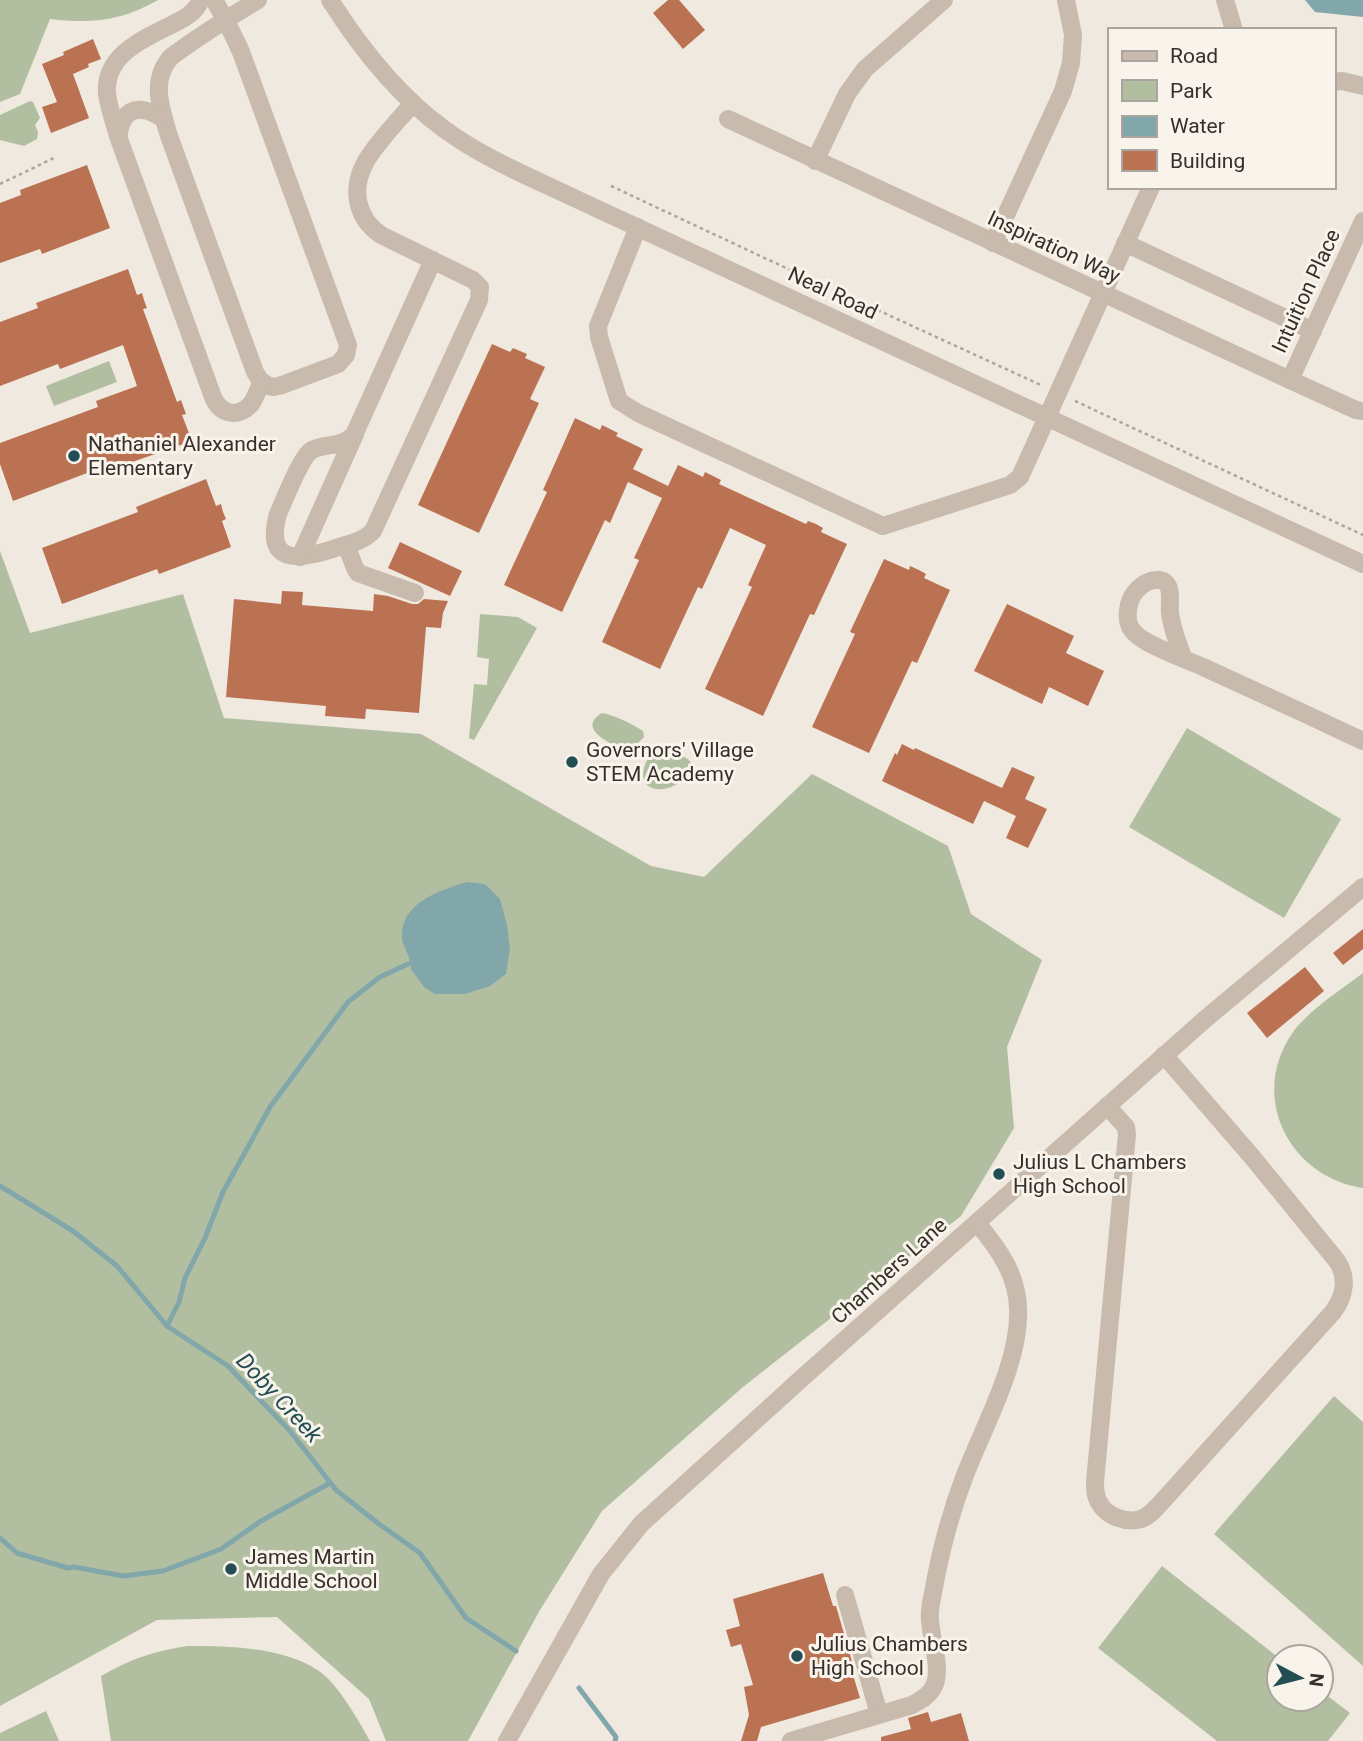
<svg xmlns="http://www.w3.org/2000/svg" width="1363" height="1741" font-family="Roboto,sans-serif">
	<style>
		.green { fill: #b2bea0 }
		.water { fill: #81a7ab }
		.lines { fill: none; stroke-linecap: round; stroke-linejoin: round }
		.stream { stroke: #81a7ab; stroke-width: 5 }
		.building { fill: #ba7253 }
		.path { stroke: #b3a496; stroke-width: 2.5; stroke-dasharray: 3.5 3.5; stroke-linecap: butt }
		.minor { stroke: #c8baac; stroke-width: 18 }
		.poi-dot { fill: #234e54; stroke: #f8f3eb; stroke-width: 2.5 }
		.labels { text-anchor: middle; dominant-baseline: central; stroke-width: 6; stroke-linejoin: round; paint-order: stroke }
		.street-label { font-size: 21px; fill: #362f2a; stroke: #f8f3eb }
		.poi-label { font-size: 21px; fill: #362f2a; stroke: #f8f3eb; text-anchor: start }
		.water-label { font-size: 23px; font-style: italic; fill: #234e54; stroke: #f8f3eb }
	</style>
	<rect width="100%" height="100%" fill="#f0e9df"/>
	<!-- green -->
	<g class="green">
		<path d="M0,0H158C122,21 91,24 50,19L20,94L0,102Z"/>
		<polygon points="30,101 33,102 40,118 35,125 38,132 37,139 24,146 0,140 0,115"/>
		<polygon points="109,361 117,382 54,406 46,386"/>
		<polygon points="0,551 30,633 183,594 224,718 421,734 651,866 704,877 812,774 948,846 971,914 1042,960 1007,1047 1014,1128 961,1216 743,1387 602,1511 540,1610 468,1741 386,1741 369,1699 277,1617 157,1620 0,1706"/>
		<polygon points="480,614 518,617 537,628 474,740 469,738 474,684 487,685 489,659 477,657"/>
		<path d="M602,713C617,716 630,723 643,731L644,737C637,744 632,752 621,749C608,742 577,728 602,713Z"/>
		<polygon points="1187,728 1341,819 1284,918 1129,827"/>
		<path d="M660,746L688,759L692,764C683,799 623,799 650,755L653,757Z"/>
		<path d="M1363,973V1188C1289,1177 1248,1096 1293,1032C1310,1009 1341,990 1363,973Z"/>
		<polygon points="1334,1396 1363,1422 1363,1666 1214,1534"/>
		<polygon points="1162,1566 1279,1658 1279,1699 1321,1699 1321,1691 1350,1713 1328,1741 1217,1741 1098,1648"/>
		<path d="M188,1646C230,1646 284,1647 319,1671C338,1684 359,1721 370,1741H111L101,1676C131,1659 154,1651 188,1646Z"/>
		<polygon points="46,1711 59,1741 0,1741 0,1733"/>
	</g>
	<!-- water -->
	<g class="water">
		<polygon points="1305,0 1363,0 1363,17 1315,12"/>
		<path d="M467,882L485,884L500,899L507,925L510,949L506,974L490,986L465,994H435L424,987L411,969C412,957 403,949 402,938C400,903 440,890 467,882Z"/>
	</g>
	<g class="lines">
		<!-- stream -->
		<g class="stream">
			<polyline points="0,1186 73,1231 117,1266 167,1326 228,1366 290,1431 336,1490 379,1524 420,1553 466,1618 516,1651"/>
			<polyline points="167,1326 179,1302 185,1278 205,1238 223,1192 270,1107 348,1002 380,977 417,960"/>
			<polyline points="0,1538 17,1553 68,1568 74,1567 123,1576 163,1571 221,1549 261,1521 330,1483"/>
			<polyline points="579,1688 616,1737 615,1741"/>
		</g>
	</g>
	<!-- building -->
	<g class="building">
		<polygon points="668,0 679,0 705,30 683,49 653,13"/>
		<polygon points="93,39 101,59 88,64 89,67 73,74 89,118 51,133 42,107 57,102 42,64 64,55 63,52"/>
		<polygon points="87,165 110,228 42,254 40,249 0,263 0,203 21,195 20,190"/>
		<polygon points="128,269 137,295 142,293 144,300 147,308 143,309 177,402 181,400 186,414 182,415 192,441 121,466 119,461 13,501 0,464 0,443 98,407 96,401 137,386 123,345 60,369 58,364 0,386 0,322 38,308 36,303"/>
		<polygon points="492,344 510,352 513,348 527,354 525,358 545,367 530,399 539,403 479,533 418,505"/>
		<polygon points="575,418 600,430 602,425 618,433 616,436 643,449 633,469 668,486 678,465 703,477 705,472 721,480 719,484 806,524 808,521 816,524 823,528 821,532 847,544 814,615 810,614 763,716 705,689 752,587 748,585 766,545 730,528 702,589 698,587 660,669 602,642 639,560 634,558 662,498 628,482 610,523 605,520 562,612 504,585 547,492 543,490"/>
		<polygon points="206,479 216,506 221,504 223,512 226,519 222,521 231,547 159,574 157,569 62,604 42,548 138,512 136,507"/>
		<polygon points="400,542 462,571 450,596 388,568"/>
		<polygon points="884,559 909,570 910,566 919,570 926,574 924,578 950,590 917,663 912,661 869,753 812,727 855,634 850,632"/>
		<polygon points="282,591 303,592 302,605 373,611 374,594 388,596 412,604 418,604 424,599 448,601 443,613 441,628 426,627 419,713 366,709 365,719 325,716 326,706 226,697 234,599 281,604"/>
		<polygon points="1007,604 1074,636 1066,653 1104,671 1088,706 1049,687 1042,704 974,671"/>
		<polygon points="902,744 914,750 915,748 1002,788 1012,767 1035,777 1025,799 1047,809 1028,848 1006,838 1016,816 984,801 973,824 882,781 895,753 897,755"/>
		<polygon points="1363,929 1363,949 1343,965 1333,953"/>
		<polygon points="1305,967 1324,991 1267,1038 1247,1013"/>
		<polygon points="823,1573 833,1606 836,1606 853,1665 850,1665 860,1698 761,1727 757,1741 741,1741 749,1715 744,1687 753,1685 741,1644 731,1647 726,1630 740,1626 733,1599"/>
		<polygon points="928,1712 931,1722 961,1713 969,1741 881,1741 881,1737 911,1729 908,1718"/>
	</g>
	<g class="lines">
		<!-- path -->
		<g class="path">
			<polyline points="0,184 56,157"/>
			<polyline points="611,186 786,268 1043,386"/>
			<polyline points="1075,401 1363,535"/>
		</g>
		<!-- minor -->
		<g class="minor">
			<path d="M214,0C224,17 233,34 241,52L348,345L346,355L338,364L282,385L274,387L268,386L260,380L255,372L169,136C161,109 150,80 171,57C200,35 228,18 258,0"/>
			<path d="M330,0C361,49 397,95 444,129C483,158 530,177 574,198L1363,564"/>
			<polyline points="1225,0 1234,30"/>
			<polyline points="1333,82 1342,81 1363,86"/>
			<path d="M413,103C399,120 375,144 365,163C351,189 356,218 381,235L473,280L480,287L479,300L373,531C363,542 347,544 333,549C299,560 264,565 278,514C284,501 301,456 312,450C327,443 340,448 354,435L433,260"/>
			<path d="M164,119C158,116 150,110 142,110C126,108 118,125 119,139L213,397C220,414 238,419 251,404C256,397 258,389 262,382"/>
			<polyline points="728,119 1290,380 1356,410 1363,411"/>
			<path d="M118,136C114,122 109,108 107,94C104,54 144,39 173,24C185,18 195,13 201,0"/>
			<polyline points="815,161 847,94 865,69 944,0"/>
			<polyline points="638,227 598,326 599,337 619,401 638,413 883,526 1010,485 1020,477 1151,187"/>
			<polyline points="993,243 1063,91 1071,63 1073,35 1066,0"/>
			<polyline points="1125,243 1313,331"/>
			<polyline points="1290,380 1363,221"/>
			<polyline points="346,545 355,568 358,573 415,593"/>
			<polyline points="300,557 355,434"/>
			<path d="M1184,659C1178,644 1172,629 1170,613C1169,605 1172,593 1168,586C1166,582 1164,581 1160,580C1151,579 1142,584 1136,591C1128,600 1124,619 1132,630C1140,643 1187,660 1203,667C1256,691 1310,716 1363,741"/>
			<path d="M1107,1106L1126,1127L1127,1134L1095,1482C1095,1489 1095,1497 1100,1504C1107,1516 1127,1524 1141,1519C1148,1517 1153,1511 1159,1505L1333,1312C1345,1296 1348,1277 1337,1261L1253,1158L1164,1055"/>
			<polyline points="845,1595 879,1714"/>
			<polyline points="507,1741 601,1574 641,1524 801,1379 1203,1021 1363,887"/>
			<path d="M791,1741L912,1705C920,1700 928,1697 933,1688C943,1672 931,1639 930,1620C929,1611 931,1602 933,1593C940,1553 950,1514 965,1475C984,1426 1021,1360 1018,1308C1017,1274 998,1248 977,1223"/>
		</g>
	</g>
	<!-- markers -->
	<g class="poi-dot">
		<circle cx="74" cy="456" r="7"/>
		<circle cx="572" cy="762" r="7"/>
		<circle cx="999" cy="1174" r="7"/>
		<circle cx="231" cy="1569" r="7"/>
		<circle cx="797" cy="1656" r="7"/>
	</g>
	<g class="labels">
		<!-- street labels -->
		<g class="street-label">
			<text transform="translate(1054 247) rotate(25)">Inspiration Way</text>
			<text transform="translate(1306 291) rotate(-65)">Intuition Place</text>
			<text transform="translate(833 293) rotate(25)">Neal Road</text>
			<text transform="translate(889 1271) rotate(-42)">Chambers Lane</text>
		</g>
		<!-- poi labels -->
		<g class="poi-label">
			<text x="88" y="444">Nathaniel Alexander<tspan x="88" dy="24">Elementary</tspan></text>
			<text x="586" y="750">Governors' Village<tspan x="586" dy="24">STEM Academy</tspan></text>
			<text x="1013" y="1162">Julius L Chambers<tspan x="1013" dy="24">High School</tspan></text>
			<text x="245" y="1557">James Martin<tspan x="245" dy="24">Middle School</tspan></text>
			<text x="811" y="1644">Julius Chambers<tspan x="811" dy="24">High School</tspan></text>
		</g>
		<!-- water labels -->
		<g class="water-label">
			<text transform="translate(279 1398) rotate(47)">Doby Creek</text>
		</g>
	</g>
	<!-- legend -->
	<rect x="1108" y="28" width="228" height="161" fill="#f8f3eb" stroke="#aaa59e" stroke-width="2"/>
	<rect x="1122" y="51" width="35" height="10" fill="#c8baac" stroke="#aaa59e" stroke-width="2"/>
	<text x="1170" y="63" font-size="21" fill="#362f2a">Road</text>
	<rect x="1122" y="80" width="35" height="21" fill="#b2bea0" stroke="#aaa59e" stroke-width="2"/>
	<text x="1170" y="98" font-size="21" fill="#362f2a">Park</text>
	<rect x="1122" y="116" width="35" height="21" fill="#81a7ab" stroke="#aaa59e" stroke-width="2"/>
	<text x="1170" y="133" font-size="21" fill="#362f2a">Water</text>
	<rect x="1122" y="150" width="35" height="21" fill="#ba7253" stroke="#aaa59e" stroke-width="2"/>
	<text x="1170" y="168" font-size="21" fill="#362f2a">Building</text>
	<!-- north arrow -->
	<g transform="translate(1300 1678) rotate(97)"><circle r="33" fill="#f8f3eb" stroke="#aaa59e" stroke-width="2"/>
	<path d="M0-5L12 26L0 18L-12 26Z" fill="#234e54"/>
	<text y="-10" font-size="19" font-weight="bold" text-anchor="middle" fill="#362f2a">N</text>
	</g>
</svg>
